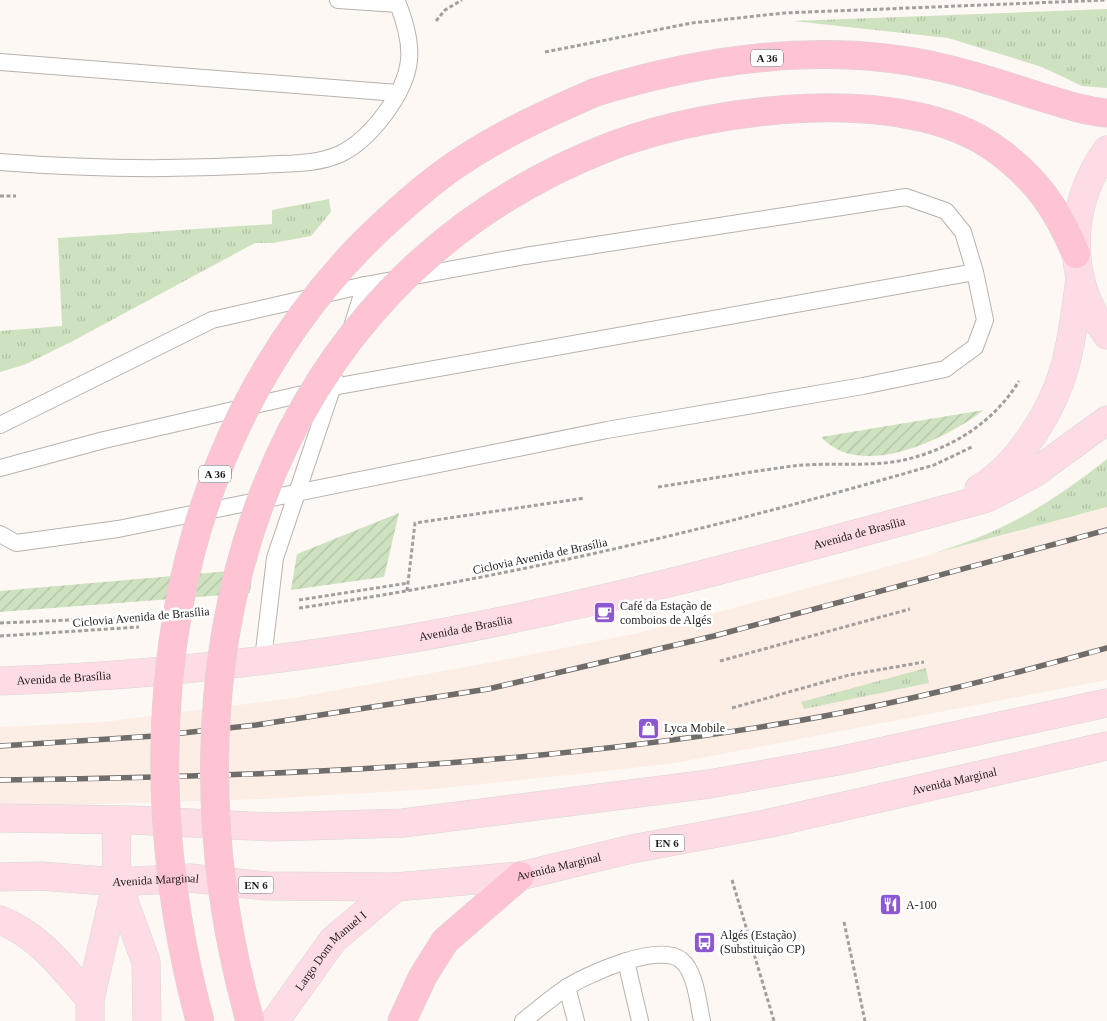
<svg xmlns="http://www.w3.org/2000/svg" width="1107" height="1021" font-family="Georgia,serif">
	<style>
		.built { fill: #fdeee5 }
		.grass { fill: url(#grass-tufts) }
		.garden { fill: url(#garden-furrows) }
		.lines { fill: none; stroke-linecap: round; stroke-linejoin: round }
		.lane-casing { stroke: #b8b1ad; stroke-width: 18 }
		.primary-casing { stroke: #d7d6d6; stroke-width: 29 }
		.highway-casing { stroke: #d7d6d6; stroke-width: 29 }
		.path { stroke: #a39f9c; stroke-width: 3; stroke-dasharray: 4 2.5; stroke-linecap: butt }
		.lane { stroke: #fff; stroke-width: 16 }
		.primary { stroke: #fedce5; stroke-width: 28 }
		.highway { stroke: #fec4d4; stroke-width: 28 }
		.rail-casing { stroke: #706c6a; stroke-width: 5.5 }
		.rail { stroke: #fff; stroke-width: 4; stroke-dasharray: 11; stroke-linecap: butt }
		.highway-bridge-casing { stroke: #d7d6d6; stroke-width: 29; stroke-linecap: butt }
		.highway-bridge { stroke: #fec4d4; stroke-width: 28 }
		.labels { text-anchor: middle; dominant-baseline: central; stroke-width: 5; stroke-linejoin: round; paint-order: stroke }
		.shield { fill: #fff; stroke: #62605f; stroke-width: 1 }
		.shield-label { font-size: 11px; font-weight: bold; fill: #1f1c1b }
		.street-label { font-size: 12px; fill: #1f1c1b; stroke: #fff }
		.poi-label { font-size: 12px; fill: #1f1c1b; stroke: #fff; text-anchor: start }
	</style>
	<defs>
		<pattern id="grass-tufts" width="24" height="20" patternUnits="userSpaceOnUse" patternTransform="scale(1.25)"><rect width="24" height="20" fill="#cfe2c0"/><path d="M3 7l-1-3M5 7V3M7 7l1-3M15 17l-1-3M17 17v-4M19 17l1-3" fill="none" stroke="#b1c1a4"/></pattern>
		<pattern id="garden-furrows" width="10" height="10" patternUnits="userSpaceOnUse" patternTransform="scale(1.25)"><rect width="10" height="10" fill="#cfe2c0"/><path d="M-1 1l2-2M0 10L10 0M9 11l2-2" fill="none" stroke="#b1c1a4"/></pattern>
	</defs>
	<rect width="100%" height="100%" fill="#fef8f4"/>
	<!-- built -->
	<polygon class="built" points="1107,507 1107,680 675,763 598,772 434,789 264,799 63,805 0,804 0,727 103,722 293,698 498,661 633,634 708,615"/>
	<!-- grass -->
	<g class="grass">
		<polygon points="1107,9 1107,88 1082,86 1042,67 948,38 793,21"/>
		<polygon points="329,199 331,212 311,236 273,243 255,243 71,342 24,365 0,372 0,331 62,326 58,238 272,224 272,210"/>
		<path d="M1107,459V507L928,555C1003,532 1046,507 1107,459Z"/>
		<polygon points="926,668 929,683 804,709 801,702"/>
	</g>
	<!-- garden -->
	<g class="garden">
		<path d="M984,410C946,439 861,481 821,437Z"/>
		<polygon points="399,513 384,577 291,590 297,554"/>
		<polygon points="253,569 250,593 0,612 0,591"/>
	</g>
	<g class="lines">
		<defs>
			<g id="lane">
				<polyline points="0,62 398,93"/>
				<path d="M0,162C87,169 175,170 261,165C287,163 316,165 340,154C370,140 406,93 409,60C411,41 405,22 398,4L338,0"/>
				<polyline points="350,333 365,285"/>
				<polyline points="0,425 212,320 365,285 525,256 906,197 946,211 963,232 975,272"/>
				<polyline points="0,468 104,440 333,387 975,272 985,320 975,347 945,369 863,386 607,430 118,529 16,543 0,534"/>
				<polyline points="263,659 275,558 335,380"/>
				<polyline points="626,961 640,1021"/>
				<polyline points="567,987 576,1021"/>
				<path d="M523,1021C537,1010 551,998 566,988C587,974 659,942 681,960C696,972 698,1003 702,1021"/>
			</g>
			<g id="primary">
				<path d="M1107,150C1067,206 1065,279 1107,335"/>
				<path d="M979,489C1019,465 1053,410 1065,366C1073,337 1076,307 1080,278"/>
				<path id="s1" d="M0,681C133,677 271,662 402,640C599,606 794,551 987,498L1033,474L1107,420"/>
				<polyline points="0,818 131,820 273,827 403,823 709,784 838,761 1107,703"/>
				<path id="s2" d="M0,877L41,876L117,882L190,878L267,886L396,887L520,876L632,849L766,824L1107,746"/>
				<polyline points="117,882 146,962 147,1021"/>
				<path d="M0,920C39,935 63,968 90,999"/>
				<polyline points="90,1021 90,999 117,882 116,820"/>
				<path id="s3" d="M275,1021L333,940L396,887"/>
			</g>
			<g id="highway">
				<path d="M596,92C707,58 829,41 943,68C975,75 1006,86 1038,96C1061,103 1083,111 1107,113"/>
				<path d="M614,145C713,108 903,83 994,148C1035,177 1057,208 1076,254"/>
				<polyline points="402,1021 423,976 445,941 520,876"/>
			</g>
		</defs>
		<!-- lane casing -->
		<use href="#lane" class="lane-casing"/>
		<!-- primary casing -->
		<use href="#primary" class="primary-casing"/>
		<!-- highway casing -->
		<use href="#highway" class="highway-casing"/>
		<!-- path -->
		<g class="path">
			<polyline points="436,21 445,10 462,0"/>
			<polyline points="545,52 692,23 784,13 1107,0"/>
			<polyline points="0,196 16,196"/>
			<path d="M658,487C703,480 748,472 793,466C827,462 866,467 899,461C948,451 993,424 1019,381"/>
			<polyline points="407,591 415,523 585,498"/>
			<polyline points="299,600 408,583"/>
			<path d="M299,608C515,577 725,526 934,465L972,447"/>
			<polyline points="0,623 142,617"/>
			<polyline points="0,636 139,627"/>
			<polyline points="720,661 910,609"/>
			<polyline points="732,708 849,675 924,662"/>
			<polyline points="732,880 774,1021"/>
			<polyline points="844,922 865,1021"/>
		</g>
		<!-- lane -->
		<use href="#lane" class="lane"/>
		<!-- primary -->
		<use href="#primary" class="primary"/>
		<!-- highway -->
		<use href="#highway" class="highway"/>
		<defs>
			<g id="rail">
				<polyline points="0,746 155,736 256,725 488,689 714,636 1107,530"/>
				<path d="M0,780C260,777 521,767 779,724C890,706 999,678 1107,648"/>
			</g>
		</defs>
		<!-- rail casing -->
		<use href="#rail" class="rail-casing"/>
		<!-- rail -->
		<use href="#rail" class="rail"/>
		<defs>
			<g id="highway-bridge">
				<path d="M200,1021C127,750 161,450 364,243C393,215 424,186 457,164C501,134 548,113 596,92"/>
				<path d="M250,1021C152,674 252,283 614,145"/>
			</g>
		</defs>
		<!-- highway-bridge casing -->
		<use href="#highway-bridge" class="highway-bridge-casing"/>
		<!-- highway-bridge -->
		<use href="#highway-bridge" class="highway-bridge"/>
	</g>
	<!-- icons -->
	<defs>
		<symbol id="cafe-square" viewBox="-11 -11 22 22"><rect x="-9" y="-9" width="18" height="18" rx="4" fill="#8b58d1" stroke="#fff"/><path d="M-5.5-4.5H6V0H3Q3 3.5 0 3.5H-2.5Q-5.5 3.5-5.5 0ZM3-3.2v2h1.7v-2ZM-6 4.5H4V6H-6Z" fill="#fff"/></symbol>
		<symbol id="shop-square" viewBox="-11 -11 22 22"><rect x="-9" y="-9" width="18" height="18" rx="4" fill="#8b58d1" stroke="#fff"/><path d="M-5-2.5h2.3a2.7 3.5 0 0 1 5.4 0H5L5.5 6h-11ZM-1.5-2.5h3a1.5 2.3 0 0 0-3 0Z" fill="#fff"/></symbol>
		<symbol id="restaurant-square" viewBox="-11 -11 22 22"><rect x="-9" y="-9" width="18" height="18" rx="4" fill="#8b58d1" stroke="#fff"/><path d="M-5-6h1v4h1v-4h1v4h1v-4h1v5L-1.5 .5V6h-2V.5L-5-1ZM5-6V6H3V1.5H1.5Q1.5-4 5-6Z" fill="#fff"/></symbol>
		<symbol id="bus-square" viewBox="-11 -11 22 22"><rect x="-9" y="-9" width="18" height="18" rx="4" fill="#8b58d1" stroke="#fff"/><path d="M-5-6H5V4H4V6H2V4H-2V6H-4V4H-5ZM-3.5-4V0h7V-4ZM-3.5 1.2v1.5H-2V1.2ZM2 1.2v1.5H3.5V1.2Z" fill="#fff"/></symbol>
	</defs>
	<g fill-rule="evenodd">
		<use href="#cafe-square" x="592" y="600" width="25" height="25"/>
		<use href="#shop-square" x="636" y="716" width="25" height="25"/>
		<use href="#restaurant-square" x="878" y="892" width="25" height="25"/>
		<use href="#bus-square" x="692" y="930" width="25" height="25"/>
	</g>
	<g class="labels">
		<!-- shield labels -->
		<g class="shield">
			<rect x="751" y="49.5" width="32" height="17" rx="4"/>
			<rect x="199" y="465.5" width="32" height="17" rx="4"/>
			<rect x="649.5" y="834.5" width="35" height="17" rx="4"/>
			<rect x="238.5" y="876.5" width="35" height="17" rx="4"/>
		</g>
		<g class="shield-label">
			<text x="767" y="58">A 36</text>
			<text x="215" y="474">A 36</text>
			<text x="667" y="843">EN 6</text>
			<text x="256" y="885">EN 6</text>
		</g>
		<!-- street labels -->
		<g class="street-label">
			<text stroke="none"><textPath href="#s1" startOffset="874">Avenida de Brasília</textPath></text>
			<text transform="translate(540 556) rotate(-12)">Ciclovia Avenida de Brasília</text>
			<text transform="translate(141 617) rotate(-5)">Ciclovia Avenida de Brasília</text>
			<text stroke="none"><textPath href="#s1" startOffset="469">Avenida de Brasília</textPath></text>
			<text stroke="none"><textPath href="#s1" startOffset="64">Avenida de Brasília</textPath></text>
			<text stroke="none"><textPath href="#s2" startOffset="966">Avenida Marginal</textPath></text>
			<text stroke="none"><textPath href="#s2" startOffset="561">Avenida Marginal</textPath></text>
			<text stroke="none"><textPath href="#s2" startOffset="156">Avenida Marginal</textPath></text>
			<text stroke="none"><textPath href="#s3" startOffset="90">Largo Dom Manuel I</textPath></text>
		</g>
		<!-- poi labels -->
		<g class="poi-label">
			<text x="620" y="606">Café da Estação de<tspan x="620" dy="14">comboios de Algés</tspan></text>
			<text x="664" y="728">Lyca Mobile</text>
			<text x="906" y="905">A-100</text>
			<text x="720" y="935">Algés (Estação)<tspan x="720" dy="14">(Substituição CP)</tspan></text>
		</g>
	</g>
</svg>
